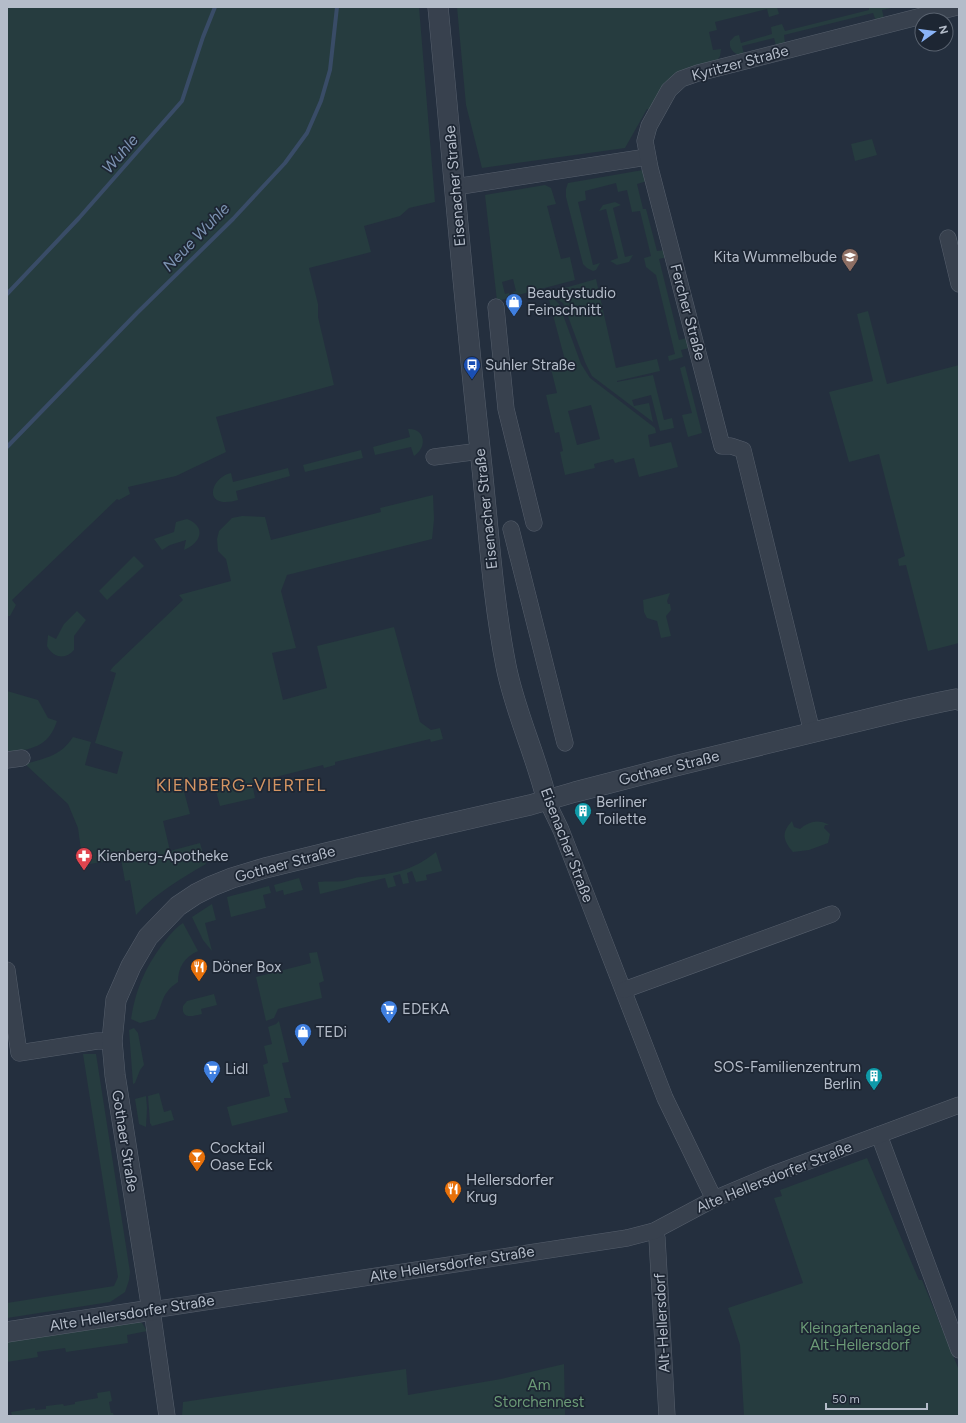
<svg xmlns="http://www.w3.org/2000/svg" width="966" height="1423" font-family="Figtree,sans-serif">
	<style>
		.green { fill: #263c3f; fill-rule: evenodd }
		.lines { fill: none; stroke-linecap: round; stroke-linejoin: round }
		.stream { stroke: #394c67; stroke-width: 4 }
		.minor-casing { stroke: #565f6c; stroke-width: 17 }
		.tertiary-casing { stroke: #565f6c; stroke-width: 21 }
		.minor { stroke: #38414e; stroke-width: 16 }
		.tertiary { stroke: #38414e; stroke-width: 20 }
		.labels { text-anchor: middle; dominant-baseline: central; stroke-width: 3.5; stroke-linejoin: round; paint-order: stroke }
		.street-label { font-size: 15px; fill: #b4bcc9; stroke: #1d2633 }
		.poi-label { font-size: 15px; fill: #b4bcc9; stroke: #1d2633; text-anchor: start }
		.park-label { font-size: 15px; fill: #6b9a76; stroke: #1d2633 }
		.water-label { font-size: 16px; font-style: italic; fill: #7c92b1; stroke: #1d2633 }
		.quarter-label { font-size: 17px; letter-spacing: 1px; fill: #d59563; stroke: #1d2633 }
	</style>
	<rect width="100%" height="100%" fill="#242f3e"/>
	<!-- green -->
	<g class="green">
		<polygon points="7,7 419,7 435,202 409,208 400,216 364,226 371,252 309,268 318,304 318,317 334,385 216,417 226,452 176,476 128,487 130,494 119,500 117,499 12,600 16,605 10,616 8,616 7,618"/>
		<polygon points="457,7 777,7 779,14 769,17 767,9 715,22 717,30 709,32 713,50 721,49 720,56 717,61 651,110 647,109 625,148 482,168 466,105"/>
		<path d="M869,7H896L882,10L884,18L876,21L873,13L784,35L785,43L776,46L774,38L742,46L744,54L739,55C732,52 729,48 730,41L735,36L739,35L741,43L772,34L771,27L782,24L785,31L869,10Z"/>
		<polygon points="872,139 877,155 855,161 851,144"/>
		<polygon points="643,170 647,181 637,184 643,209 646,209 657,251 665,250 667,257 659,259 679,340 687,338 690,348 681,350 683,357 669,361 668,356 675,354 656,275 646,267 644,258 651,256 640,211 632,212 627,190 618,192 616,183 585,191 586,200 578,202 593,265 600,263 596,270 593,271 587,268 583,264 566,197 566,189 568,183"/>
		<polygon points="545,185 551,188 556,204 547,206 561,259 570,257 575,280 514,296 513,292 516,291 513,279 502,282 505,294 509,293 509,298 497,301 485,195"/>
		<polygon points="615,202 621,205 613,208 625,257 633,255 629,262 617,265 610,261 618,258 606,209 599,211 603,205"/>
		<polygon points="596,279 616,368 657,359 660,371 617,381 617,382 653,375 664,420 672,418 674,428 660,431 651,395 632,400 634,406 649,403 653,422 592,376 585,362 563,303 547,293"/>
		<path d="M548,296L555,300L559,304L581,364L590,378L655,428L656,433L648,435L650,447L671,442L678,467L639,477L634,458L615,463L613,459L594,464L595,468L565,475L560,452L563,451L559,432L555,433L546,395L557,393L551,369L566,364ZM591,405L600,439L577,445L568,411Z"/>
		<polygon points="868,311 887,384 959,365 959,643 928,651 906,565 899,566 898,559 905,556 879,454 849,462 829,392 873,381 857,314"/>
		<polygon points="685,366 702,433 688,437 682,415 692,413 680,368"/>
		<path d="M408,429C425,428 428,447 414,456L411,447L375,455L373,447L410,437Z"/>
		<polygon points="361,450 363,458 305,472 303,465"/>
		<path d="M288,468L290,476L236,491L238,500C234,501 230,502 226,502C203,502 214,476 231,473L233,482Z"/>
		<path d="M433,495L434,519L432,539L287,575L281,591L296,648L272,653L283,700L327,688L317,646L394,627L420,722L431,730L440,728L443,739L431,742L430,739L335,762V765L324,768L323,765L252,783L255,798L220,806L212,776L182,784L190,814L163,821L170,851L200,843L206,864C180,879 156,893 136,915L130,880L125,881L121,859L83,865L78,828L68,804L25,764C45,758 61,756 73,737L91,742L85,765L117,774L123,752L95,743L116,673L110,671L113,667L183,600L179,595L231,581L226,559L218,551L217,539L219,531L232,518L242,516L265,517L271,540L381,512L380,508Z"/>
		<path d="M187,519C207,527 201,543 184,550L186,540L170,545L162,550L154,539L174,532L176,522Z"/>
		<polygon points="134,556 144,566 107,600 99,591"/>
		<polygon points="670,593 667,601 668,604 670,604 671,610 666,616 671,636 661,638 657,621 647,618 644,612 643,600"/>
		<path d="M77,611L86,620L74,636V650C66,660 53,658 47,646L48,635L56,639L64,624Z"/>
		<path d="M7,691L38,700L48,718L57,721C48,748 32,748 7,754Z"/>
		<path d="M792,821L794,827L800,829C809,821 819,819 829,825H825L824,828L830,834L828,843L809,850L793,852C783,840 781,833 792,821Z"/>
		<path d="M436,852L442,871L426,875L427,880L416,882L412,871L407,873L409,883L403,884L400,874L393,876L396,886L388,888L385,878L320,894L318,882C327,881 335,882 343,881C349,880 355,877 361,877C392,874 411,872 436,852Z"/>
		<polygon points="299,878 303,890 284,895 283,890 276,892 274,885"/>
		<polygon points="269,886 271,893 263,895 266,908 231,917 227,897"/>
		<polygon points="212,904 216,920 205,923 212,951 203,940 192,917"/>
		<path d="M183,923L198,951C184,957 178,968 178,982C160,994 164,1003 155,1019L140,1023L131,1019C135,991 145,968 162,945C168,937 175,928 183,923Z"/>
		<polygon points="317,952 324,981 319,983 322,998 278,1009 274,1018 266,1021 256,977 311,963 309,953"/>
		<path d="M214,994L217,1005L201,1009L202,1014C193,1016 181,1020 183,1006L187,1001Z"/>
		<polygon points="279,1021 289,1062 282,1063 291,1098 284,1098 288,1112 232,1126 227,1107 270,1096 263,1065 268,1063 264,1046 272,1044 268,1027 276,1024"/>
		<polygon points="134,1028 138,1033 144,1065 140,1070 135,1083 133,1084 129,1030"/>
		<polygon points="83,1054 96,1054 130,1272 129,1280 125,1292 110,1302 7,1318 7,1303 114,1286 118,1277"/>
		<polygon points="159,1093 164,1112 171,1110 174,1120 152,1126 150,1123 148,1096"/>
		<polygon points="146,1096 147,1108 146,1127 139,1124 135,1099"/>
		<polygon points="867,1158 919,1280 922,1280 959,1370 959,1416 744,1416 740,1345 728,1308 803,1283 774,1198 782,1196 780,1190"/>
		<polygon points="136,1321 142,1323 147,1331 127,1335 128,1343 66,1352 65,1348 37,1352 38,1357 7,1362 7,1340"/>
		<polygon points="564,1364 565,1416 182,1416 183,1402 406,1369 408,1395 501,1379"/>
		<polygon points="110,1391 112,1401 109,1402 111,1413 113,1413 114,1416 12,1416 11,1412 35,1408 35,1410 46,1409 46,1406 63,1404 64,1406 75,1404 75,1402 98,1398 97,1393"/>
	</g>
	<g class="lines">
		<!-- stream -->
		<g class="stream">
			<polyline points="7,294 79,218 182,101 203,37 215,7"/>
			<polyline points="7,447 137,313 233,219 285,163 307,133 321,101 330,70 337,7"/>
		</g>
		<defs>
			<g id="minor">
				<polyline points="455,187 647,157"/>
				<polyline points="948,238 959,284"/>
				<polyline points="496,307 506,409 534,523"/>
				<polyline points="434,457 480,451"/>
				<polyline points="511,529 565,743"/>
				<polyline points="812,732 743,450 731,446 722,446 650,168 645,141 649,126 669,90 681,79 698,73 957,7"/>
				<polyline points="7,760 22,758"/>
				<polyline points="547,801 561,830 665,1098 714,1199"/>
				<polyline points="7,970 19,1053 97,1041 112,1041"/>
				<polyline points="624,990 832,914"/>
				<polyline points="879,1135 959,1350"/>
				<polyline points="654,1231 657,1238 667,1416"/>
				<polyline points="167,1416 152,1310 627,1238 654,1231 714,1199 771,1175 959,1105"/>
			</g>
			<g id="tertiary">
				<path d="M438,7C452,154 464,302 480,449C488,521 492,595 506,666C515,712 536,755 547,801"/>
				<polyline points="7,1332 152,1310 115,1075 112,1041 116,1000 131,966 148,937 178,906 196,894 212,886 232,878 265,868 412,832 530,805 575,792 675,766 905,710 941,702 956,699 959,700"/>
			</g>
		</defs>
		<!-- minor casing -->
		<use href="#minor" class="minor-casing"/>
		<!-- tertiary casing -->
		<use href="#tertiary" class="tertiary-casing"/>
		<!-- minor -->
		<use href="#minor" class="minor"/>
		<!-- tertiary -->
		<use href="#tertiary" class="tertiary"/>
	</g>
	<!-- icons -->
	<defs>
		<symbol id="school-pin" viewBox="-11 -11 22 30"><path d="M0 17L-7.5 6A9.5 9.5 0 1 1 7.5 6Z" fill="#8d6e63" stroke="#1d2633"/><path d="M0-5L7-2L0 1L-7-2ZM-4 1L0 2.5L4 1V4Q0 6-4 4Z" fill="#fff"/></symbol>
		<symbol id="shop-pin" viewBox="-11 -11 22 30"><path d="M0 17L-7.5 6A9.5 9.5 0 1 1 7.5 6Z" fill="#3f7fe0" stroke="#1d2633"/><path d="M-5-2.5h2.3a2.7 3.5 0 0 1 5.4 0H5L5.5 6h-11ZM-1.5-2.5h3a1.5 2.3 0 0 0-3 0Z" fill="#fff"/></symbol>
		<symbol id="bus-pin" viewBox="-11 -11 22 30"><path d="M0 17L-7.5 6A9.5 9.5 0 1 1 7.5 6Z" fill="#1a4fb4" stroke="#1d2633"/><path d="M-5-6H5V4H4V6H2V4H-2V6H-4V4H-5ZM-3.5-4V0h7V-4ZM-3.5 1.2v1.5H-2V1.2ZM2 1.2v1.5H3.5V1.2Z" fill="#fff"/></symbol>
		<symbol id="building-pin" viewBox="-11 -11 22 30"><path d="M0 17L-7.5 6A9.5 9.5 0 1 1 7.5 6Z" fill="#0f9aa8" stroke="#1d2633"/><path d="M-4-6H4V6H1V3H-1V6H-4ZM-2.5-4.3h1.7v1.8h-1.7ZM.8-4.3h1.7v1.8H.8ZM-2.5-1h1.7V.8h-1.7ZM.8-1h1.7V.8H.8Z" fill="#fff"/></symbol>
		<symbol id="pharmacy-pin" viewBox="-11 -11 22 30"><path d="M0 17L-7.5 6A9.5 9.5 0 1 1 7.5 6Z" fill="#e0444e" stroke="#1d2633"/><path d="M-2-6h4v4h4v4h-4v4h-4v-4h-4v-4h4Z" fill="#fff"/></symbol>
		<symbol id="restaurant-pin" viewBox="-11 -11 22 30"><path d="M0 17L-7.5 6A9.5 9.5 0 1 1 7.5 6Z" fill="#e8710a" stroke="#1d2633"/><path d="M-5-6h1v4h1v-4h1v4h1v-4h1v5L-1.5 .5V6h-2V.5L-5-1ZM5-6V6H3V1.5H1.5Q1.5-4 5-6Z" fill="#fff"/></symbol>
		<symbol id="supermarket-pin" viewBox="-11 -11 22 30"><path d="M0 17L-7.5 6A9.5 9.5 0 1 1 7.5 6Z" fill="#3f7fe0" stroke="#1d2633"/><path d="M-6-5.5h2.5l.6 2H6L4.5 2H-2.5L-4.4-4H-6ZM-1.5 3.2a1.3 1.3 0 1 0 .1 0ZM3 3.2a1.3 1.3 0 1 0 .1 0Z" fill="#fff"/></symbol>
		<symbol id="bar-pin" viewBox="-11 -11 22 30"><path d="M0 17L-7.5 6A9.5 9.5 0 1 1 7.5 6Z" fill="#e8710a" stroke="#1d2633"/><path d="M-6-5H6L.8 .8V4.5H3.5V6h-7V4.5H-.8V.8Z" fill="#fff"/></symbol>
	</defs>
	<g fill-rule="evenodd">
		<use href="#school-pin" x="840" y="247" width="20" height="27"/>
		<use href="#shop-pin" x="504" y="292" width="20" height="27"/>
		<use href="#bus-pin" x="462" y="355" width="20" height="27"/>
		<use href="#building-pin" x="573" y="801" width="20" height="27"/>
		<use href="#pharmacy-pin" x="74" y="846" width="20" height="27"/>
		<use href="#restaurant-pin" x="189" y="957" width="20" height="27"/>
		<use href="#supermarket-pin" x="379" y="999" width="20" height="27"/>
		<use href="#shop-pin" x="293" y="1022" width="20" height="27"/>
		<use href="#supermarket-pin" x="202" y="1059" width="20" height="27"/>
		<use href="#building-pin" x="864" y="1066" width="20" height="27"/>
		<use href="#bar-pin" x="187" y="1147" width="20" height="27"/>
		<use href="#restaurant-pin" x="443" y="1179" width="20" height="27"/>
	</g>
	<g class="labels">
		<!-- street labels -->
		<g class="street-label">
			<text transform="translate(740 63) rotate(-15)">Kyritzer Straße</text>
			<text transform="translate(455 186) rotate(-95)">Eisenacher Straße</text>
			<text transform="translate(688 312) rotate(75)">Fercher Straße</text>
			<text transform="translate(486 509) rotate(-96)">Eisenacher Straße</text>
			<text transform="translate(669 768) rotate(-14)">Gothaer Straße</text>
			<text transform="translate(567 845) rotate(69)">Eisenacher Straße</text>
			<text transform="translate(285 864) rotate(-15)">Gothaer Straße</text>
			<text transform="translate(125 1141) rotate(81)">Gothaer Straße</text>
			<text transform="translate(774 1177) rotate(-22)">Alte Hellersdorfer Straße</text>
			<text transform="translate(452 1264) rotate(-9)">Alte Hellersdorfer Straße</text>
			<text transform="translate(132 1313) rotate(-9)">Alte Hellersdorfer Straße</text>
			<text transform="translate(662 1323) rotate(-93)">Alt-Hellersdorf</text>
		</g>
		<!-- poi labels -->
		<g class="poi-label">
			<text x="837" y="257" text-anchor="end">Kita Wummelbude</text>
			<text x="527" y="293">Beautystudio<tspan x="527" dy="17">Feinschnitt</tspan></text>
			<text x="485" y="365">Suhler Straße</text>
			<text x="596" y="802">Berliner<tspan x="596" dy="17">Toilette</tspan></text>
			<text x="97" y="856">Kienberg-Apotheke</text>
			<text x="212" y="967">Döner Box</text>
			<text x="402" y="1009">EDEKA</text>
			<text x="316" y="1032">TEDi</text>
			<text x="861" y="1067" text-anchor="end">SOS-Familienzentrum<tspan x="861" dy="17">Berlin</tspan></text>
			<text x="225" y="1069">Lidl</text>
			<text x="210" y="1148">Cocktail<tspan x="210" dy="17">Oase Eck</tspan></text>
			<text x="466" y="1180">Hellersdorfer<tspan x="466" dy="17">Krug</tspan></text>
		</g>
		<!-- park labels -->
		<g class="park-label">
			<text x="860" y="1328">Kleingartenanlage<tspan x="860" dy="17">Alt-Hellersdorf</tspan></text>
			<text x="539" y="1385">Am<tspan x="539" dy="17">Storchennest</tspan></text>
		</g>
		<!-- water labels -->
		<g class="water-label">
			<text transform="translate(120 154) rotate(-49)">Wuhle</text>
			<text transform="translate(196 237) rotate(-46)">Neue Wuhle</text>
		</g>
		<!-- quarter labels -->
		<g class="quarter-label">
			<text x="241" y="785">KIENBERG-VIERTEL</text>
		</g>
	</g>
	<!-- border -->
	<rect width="966" height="1423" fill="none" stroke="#b4bcc9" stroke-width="16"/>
	<!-- north arrow -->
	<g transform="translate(934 32) rotate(76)"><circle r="19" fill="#1d2633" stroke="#59626f"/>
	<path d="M0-3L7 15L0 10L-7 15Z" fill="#8ab4f8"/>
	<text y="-6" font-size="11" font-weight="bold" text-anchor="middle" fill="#b4bcc9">N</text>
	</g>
	<!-- scale -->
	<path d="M826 1403v6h101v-6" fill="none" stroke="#b4bcc9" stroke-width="2"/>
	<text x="832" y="1403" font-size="12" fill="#b4bcc9" stroke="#1d2633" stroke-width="3" paint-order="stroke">50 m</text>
</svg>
